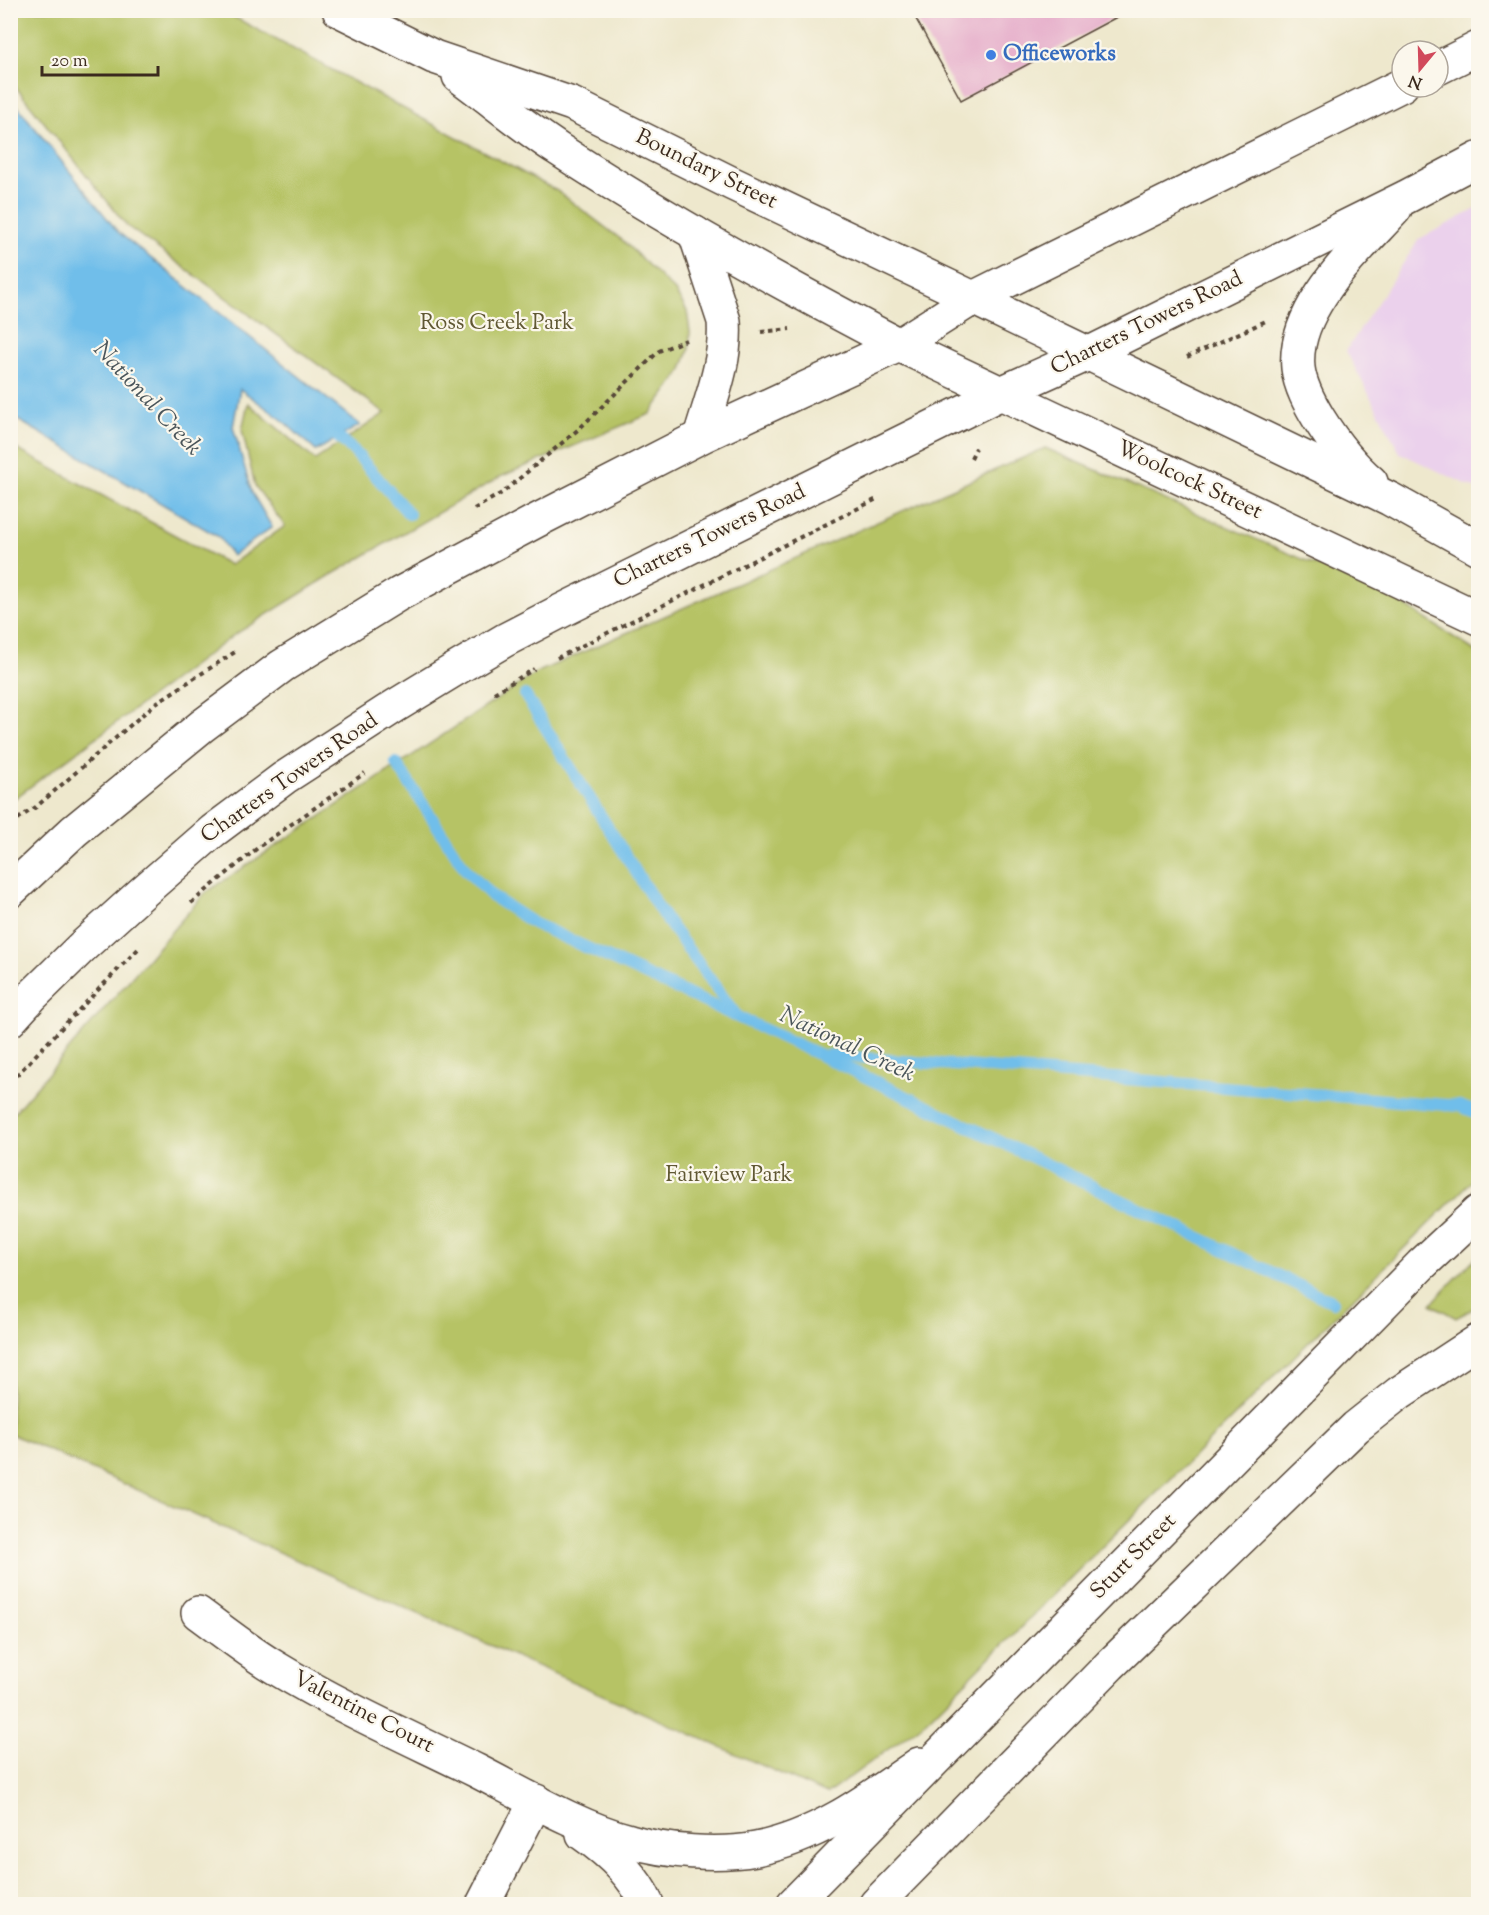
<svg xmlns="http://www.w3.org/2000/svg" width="1489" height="1915" font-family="'Sorts Mill Goudy',serif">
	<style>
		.built { fill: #ebd1ec }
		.green { fill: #b6c365; stroke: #787642; stroke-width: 1.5 }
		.water { fill: #70beea; stroke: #567484; stroke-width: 1.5 }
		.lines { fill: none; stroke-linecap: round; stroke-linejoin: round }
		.stream { stroke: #70beea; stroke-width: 12 }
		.building { fill: #e6afcb }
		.street-casing { stroke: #564638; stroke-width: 36 }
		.secondary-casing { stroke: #564638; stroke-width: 36 }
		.primary-casing { stroke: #564638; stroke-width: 36 }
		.path { stroke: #564638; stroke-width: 4; stroke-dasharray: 4.5 4.5; stroke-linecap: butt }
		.street { stroke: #fff; stroke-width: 33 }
		.secondary { stroke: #fff; stroke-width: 33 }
		.primary { stroke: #fff; stroke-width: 33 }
		.shop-dot { fill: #3f7fe0; stroke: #fbf7ec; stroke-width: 2 }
		.labels { text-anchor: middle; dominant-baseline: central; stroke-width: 4.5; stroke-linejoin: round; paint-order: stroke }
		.shop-label { font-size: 22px; font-weight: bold; fill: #366cbe; stroke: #fbf7ec; text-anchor: start }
		.street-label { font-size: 22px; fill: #3b2a1e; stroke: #fbf7ec }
		.park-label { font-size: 22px; fill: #605833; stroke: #fbf7ec }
		.water-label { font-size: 24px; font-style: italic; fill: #4b565b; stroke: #fbf7ec }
	</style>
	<rect width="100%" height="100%" fill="#fbf7ec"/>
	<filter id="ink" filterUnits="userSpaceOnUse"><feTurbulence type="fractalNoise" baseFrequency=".0167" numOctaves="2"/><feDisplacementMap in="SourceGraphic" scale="12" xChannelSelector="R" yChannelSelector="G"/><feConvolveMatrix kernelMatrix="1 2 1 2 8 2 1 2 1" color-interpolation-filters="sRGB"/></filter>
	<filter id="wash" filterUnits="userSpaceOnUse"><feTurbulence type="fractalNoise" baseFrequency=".008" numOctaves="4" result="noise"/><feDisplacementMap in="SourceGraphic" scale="24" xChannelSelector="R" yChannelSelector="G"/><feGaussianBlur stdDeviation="1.35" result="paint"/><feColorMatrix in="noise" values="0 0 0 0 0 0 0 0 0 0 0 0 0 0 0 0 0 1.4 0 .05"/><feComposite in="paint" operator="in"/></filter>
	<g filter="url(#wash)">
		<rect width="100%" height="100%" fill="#eee8cd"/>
		<!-- built -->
		<polygon class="built" points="1478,208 1478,490 1400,453 1346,351 1419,239"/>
		<!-- green -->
		<g class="green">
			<polygon points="11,10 223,11 557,191 622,240 675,291 687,311 690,332 689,350 681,372 650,414 500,477 326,578 234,635 11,801 11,446 230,565 285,526 255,486 242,430 248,403 315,460 385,413 127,226 11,81"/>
			<polygon points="1045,448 1395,599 1478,653 1478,1175 924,1723 827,1794 11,1434 11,1116 205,893 538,672"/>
			<polygon points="1478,1255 1478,1306 1456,1318 1431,1304"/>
		</g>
		<!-- water -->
		<polygon class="water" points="11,98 118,232 360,425 316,451 281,419 240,389 233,427 252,493 272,527 232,556 219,537 11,416"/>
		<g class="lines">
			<!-- stream -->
			<g class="stream">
				<polyline points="327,428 353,450 409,514"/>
				<polyline points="525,695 663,915 736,1015"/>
				<polyline points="396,763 466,870 493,897 533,923 820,1055 1333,1302"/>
				<polyline points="829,1055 1459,1106 1478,1113"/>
			</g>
		</g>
		<g id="blocks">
			<!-- building -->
			<polygon class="building" points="911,10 1130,10 961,100"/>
		</g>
	</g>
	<g filter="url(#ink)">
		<use href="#blocks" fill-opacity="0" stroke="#564638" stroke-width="1.5"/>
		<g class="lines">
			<defs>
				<g id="street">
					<path d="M198,1613C224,1632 249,1652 276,1668C340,1707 410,1738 477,1771C524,1795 580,1828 630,1841C667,1852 717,1856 756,1849C818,1837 869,1799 919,1764"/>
					<path d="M583,1834C609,1852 634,1875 647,1904"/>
					<polyline points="483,1904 536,1801"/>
				</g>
				<g id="secondary">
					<polyline points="339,10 434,57 572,104 733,184 973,298"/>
					<path d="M459,76C492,100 524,127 558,149C668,221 783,284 899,345"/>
					<path d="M695,233L724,321C727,361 711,399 700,437"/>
					<polyline points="10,891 74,831 202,726 282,666 399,594 536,521 700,437 899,345"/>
					<polyline points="10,1020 31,997 82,947 143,892 213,831 284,778 395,706 454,670 505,640 561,611 1001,393"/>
					<polyline points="793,1904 1421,1265 1478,1212"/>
					<polyline points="876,1904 1110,1665 1356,1427 1399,1393 1478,1341"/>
				</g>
				<g id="primary">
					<polyline points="1438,68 1478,48"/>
					<polyline points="973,298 1390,499 1478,548"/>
					<polyline points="899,345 1478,618"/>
					<polyline points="899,345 973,298 1402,85"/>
					<polyline points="1001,393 1088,354 1406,197 1478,159"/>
					<path d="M1371,482C1350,464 1334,443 1319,419C1310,404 1300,386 1298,368C1292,308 1357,251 1395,209"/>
				</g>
			</defs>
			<!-- street casing -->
			<use href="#street" class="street-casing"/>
			<!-- secondary casing -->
			<use href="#secondary" class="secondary-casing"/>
			<!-- primary casing -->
			<use href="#primary" class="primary-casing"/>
			<!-- path -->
			<g class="path">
				<polyline points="761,332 790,329"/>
				<polyline points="1187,357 1268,320"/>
				<polyline points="971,458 976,448"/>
				<polyline points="474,509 502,493 580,428 659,351 686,340"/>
				<polyline points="557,658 879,498"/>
				<polyline points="494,693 534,669"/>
				<polyline points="10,824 36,807 156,703 235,652"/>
				<polyline points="191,903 260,846 365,773"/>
				<polyline points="10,1082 99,989 138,949"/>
			</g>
			<!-- street -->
			<use href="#street" class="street"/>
			<!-- secondary -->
			<use href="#secondary" class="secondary"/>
			<!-- primary -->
			<use href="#primary" class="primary"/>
		</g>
	</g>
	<!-- markers -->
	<circle class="shop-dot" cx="991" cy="55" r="6"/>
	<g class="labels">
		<!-- shop labels -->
		<g class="shop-label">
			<text x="1003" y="55">Officeworks</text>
		</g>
		<!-- street labels -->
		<g class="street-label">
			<text transform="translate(706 170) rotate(26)">Boundary Street</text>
			<text transform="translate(1147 324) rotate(-26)">Charters Towers Road</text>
			<text transform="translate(1189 481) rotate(25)">Woolcock Street</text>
			<text transform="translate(710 537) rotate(-26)">Charters Towers Road</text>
			<text transform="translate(290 779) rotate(-35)">Charters Towers Road</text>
			<text transform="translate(1134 1557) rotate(-45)">Sturt Street</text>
			<text transform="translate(363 1713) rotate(27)">Valentine Court</text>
		</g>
		<!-- park labels -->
		<g class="park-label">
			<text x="497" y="324">Ross Creek Park</text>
			<text x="729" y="1176">Fairview Park</text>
		</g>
		<!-- water labels -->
		<g class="water-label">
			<text transform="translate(147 399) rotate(47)">National Creek</text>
			<text transform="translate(847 1045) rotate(25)">National Creek</text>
		</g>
	</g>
	<!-- margin -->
	<rect width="1489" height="1915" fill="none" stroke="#fbf7ec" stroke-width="36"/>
	<!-- north arrow -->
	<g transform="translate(1420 69) rotate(199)"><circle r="28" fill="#fbf7ec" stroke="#aea59a" stroke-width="1.5"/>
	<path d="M0-4.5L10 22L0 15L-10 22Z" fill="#d1495b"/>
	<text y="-9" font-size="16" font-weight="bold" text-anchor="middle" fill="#3b2a1e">N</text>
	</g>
	<!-- scale -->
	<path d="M42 66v9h116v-9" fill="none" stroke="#3b2a1e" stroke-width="3"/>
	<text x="51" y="66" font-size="18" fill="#3b2a1e" stroke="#fbf7ec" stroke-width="4.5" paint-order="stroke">20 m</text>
</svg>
